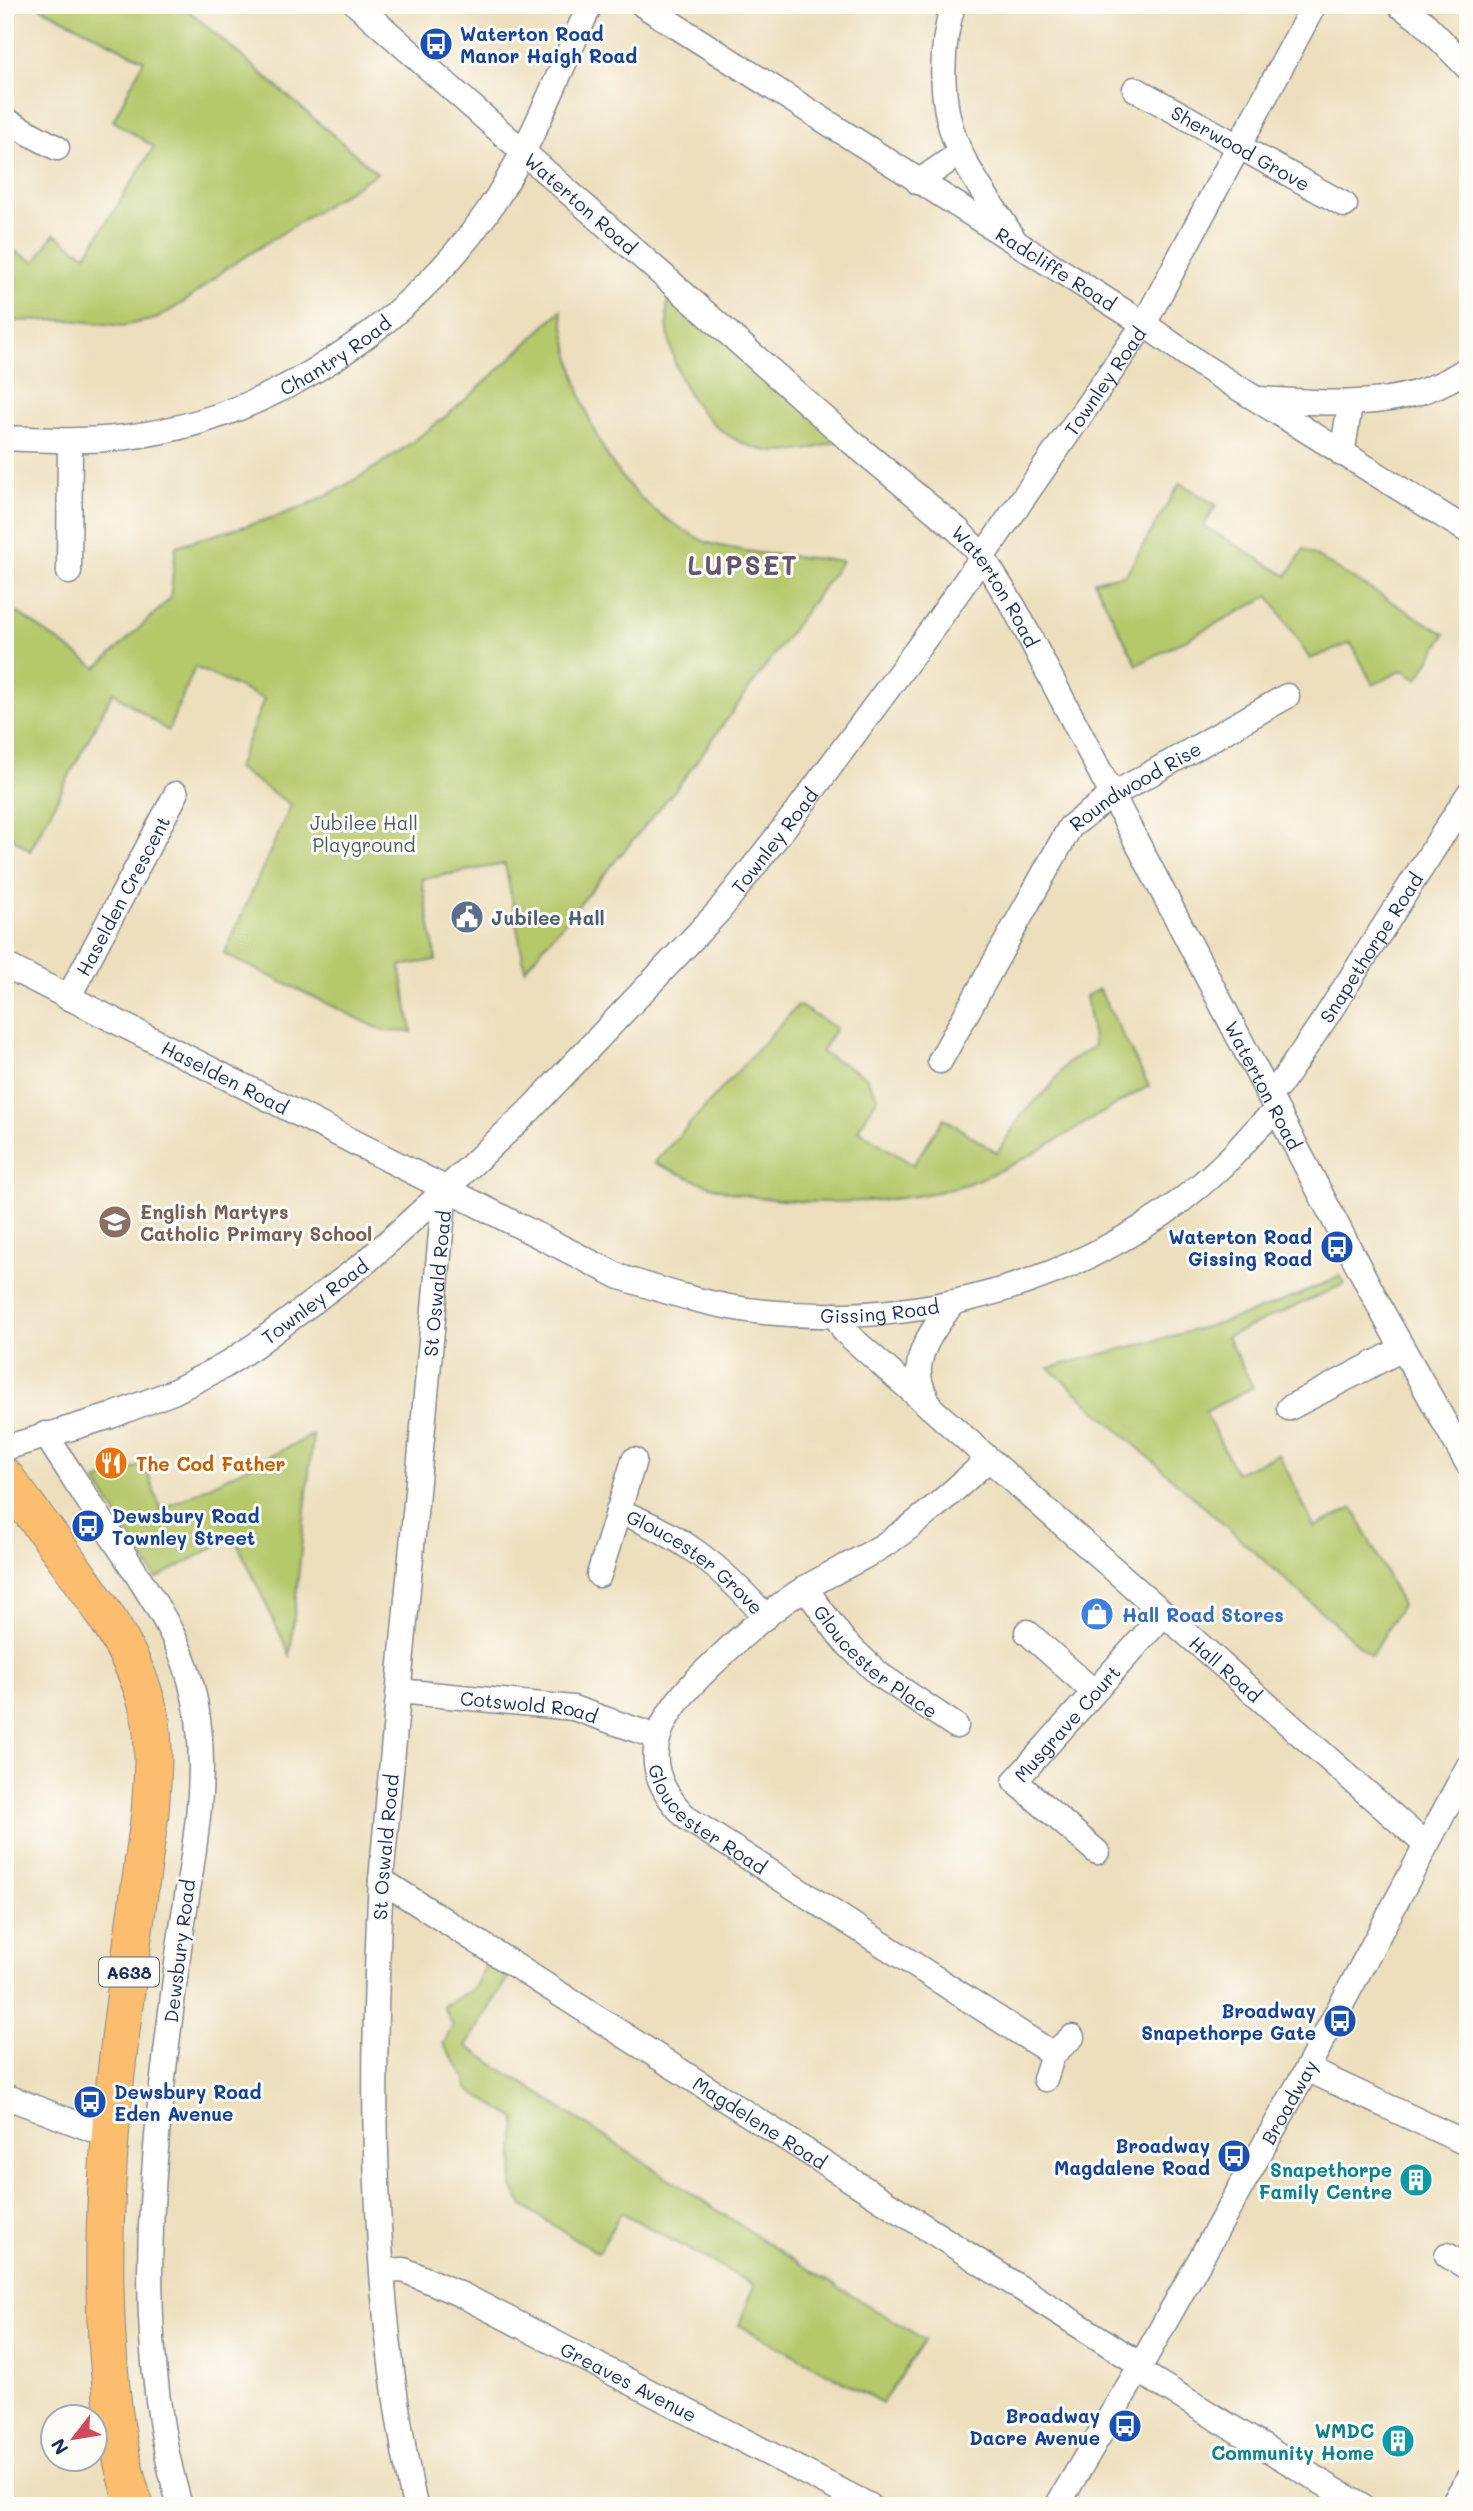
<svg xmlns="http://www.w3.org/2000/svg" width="1473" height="2511" font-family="Mali,sans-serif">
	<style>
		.green { fill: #b5c86b; stroke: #687c64; stroke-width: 2 }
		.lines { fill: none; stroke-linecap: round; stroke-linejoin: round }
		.minor-casing { stroke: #84878e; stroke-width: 27 }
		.highway-casing { stroke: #84878e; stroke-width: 39 }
		.minor { stroke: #fff; stroke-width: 24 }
		.highway { stroke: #fcbd6e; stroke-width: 37 }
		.labels { text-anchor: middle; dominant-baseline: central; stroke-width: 6; stroke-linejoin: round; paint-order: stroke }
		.shield { fill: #fdfcf7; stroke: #5f6c8c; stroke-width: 2 }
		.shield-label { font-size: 18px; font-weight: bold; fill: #1b2f5e }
		.transit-label { font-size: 19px; font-weight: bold; fill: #164399; stroke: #fdfcf7; text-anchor: end }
		.street-label { font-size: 19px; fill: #1b2f5e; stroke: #fdfcf7 }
		.park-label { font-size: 19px; fill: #495d62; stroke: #fdfcf7 }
		.service-label { font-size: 19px; font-weight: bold; fill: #4e5e75; stroke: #fdfcf7; text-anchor: start }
		.education-label { font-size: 19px; font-weight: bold; fill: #785e54; stroke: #fdfcf7; text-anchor: start }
		.food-label { font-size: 19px; font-weight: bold; fill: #c56008; stroke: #fdfcf7; text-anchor: start }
		.shop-label { font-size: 19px; font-weight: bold; fill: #366cbe; stroke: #fdfcf7; text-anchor: start }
		.culture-label { font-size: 19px; font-weight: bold; fill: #0d838f; stroke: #fdfcf7; text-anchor: end }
		.district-label { font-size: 26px; font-weight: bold; letter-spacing: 2px; fill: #675572; stroke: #fdfcf7 }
	</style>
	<rect width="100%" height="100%" fill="#fdfcf7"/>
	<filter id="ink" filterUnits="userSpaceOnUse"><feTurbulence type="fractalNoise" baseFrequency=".0143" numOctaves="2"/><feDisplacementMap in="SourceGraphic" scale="14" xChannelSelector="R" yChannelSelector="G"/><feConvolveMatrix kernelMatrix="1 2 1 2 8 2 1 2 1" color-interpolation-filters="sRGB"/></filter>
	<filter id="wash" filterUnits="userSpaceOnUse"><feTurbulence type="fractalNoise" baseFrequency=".00686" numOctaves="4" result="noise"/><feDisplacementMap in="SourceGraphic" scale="28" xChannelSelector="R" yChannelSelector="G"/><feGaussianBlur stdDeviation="1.57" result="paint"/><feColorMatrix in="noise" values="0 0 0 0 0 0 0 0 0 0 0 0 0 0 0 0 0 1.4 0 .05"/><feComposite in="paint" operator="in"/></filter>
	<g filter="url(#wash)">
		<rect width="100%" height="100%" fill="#eddfbd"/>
		<!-- green -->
		<g class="green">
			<polygon points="36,5 182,5 377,173 227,268 186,301 156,319 122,326 70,320 5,321 5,246 35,262 54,234 86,255 154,147 113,121 144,60"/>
			<path d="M670,282L847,438C822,447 795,455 768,451C691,437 656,350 670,282Z"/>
			<path d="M561,310C576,396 599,482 681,528C690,533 699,540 709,543C751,555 798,556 842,561L680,784L525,969L505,864L422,879L436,960L400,966L412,1032L384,1031L224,954L291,805L237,768L264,699L195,667L168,731L113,692L30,851L5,832V604L97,668L170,599L176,546C217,533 276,520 313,502C411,455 484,386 561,310Z"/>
			<polygon points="1180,483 1216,505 1204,526 1287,576 1304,549 1445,634 1418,679 1403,670 1373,685 1351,643 1310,659 1269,596 1137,665 1094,581 1126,574"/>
			<path d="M1099,989L1149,1086C1088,1118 1031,1162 966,1184C904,1205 797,1207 734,1193C707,1187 680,1173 654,1163L798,1005L836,1028L821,1052L865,1076L878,1097L858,1130L913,1165L944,1118L997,1153L1023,1113L1050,1087L1067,1063L1094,1046L1086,996Z"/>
			<path d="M1340,1276L1344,1284L1227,1337L1253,1387L1205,1412L1236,1473L1279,1454L1314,1527L1353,1508L1402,1605L1371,1656L1049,1368C1147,1341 1250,1322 1340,1276Z"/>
			<polygon points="313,1435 290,1655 234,1536 156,1579 96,1481 145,1464 161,1510"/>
			<polygon points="493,1952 515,1966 466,2046 792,2259 925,2340 882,2403 739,2325 754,2285 621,2212 598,2253 523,2206 512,2187 516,2119 467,2089 466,2078 443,2044 453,2026 443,2006 474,1988"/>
		</g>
	</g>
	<g filter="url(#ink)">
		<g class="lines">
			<defs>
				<g id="minor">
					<path id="s1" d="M357,5L847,438L958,530L982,556L1015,609L1385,1317L1468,1464"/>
					<path id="s2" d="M643,5L1144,324L1203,366L1468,531"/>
					<path d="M953,5C939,52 939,109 961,154C975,183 996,210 1013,238"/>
					<polyline points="1399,5 1423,22 1468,68"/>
					<path id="s3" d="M1135,89L1345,205"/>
					<polyline points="5,120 57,148"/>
					<polyline points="918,182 960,153"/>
					<path d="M1260,399C1330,403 1408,412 1468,368"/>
					<path id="s4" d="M5,438C46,440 86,442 127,437C269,419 404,329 486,214C530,151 558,74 590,5"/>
					<polyline points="1342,454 1350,405"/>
					<polyline points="69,572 70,441"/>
					<path id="s5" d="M5,965L620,1277C667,1292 714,1307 764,1312C905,1326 1045,1293 1163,1214C1187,1197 1211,1177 1232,1156C1247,1141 1258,1124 1276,1112"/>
					<path id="s6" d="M68,998L176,794"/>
					<path id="s7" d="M940,1061L1070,827L1111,796L1287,696"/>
					<path id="s8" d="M1267,1093L1279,1086L1326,1017L1468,795"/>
					<path id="s9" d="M835,1315L845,1332L1426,1845"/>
					<path d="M931,1408C927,1399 922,1390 920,1381C913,1354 937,1324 952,1304"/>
					<polyline points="1289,1408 1402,1349"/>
					<path d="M45,1434C72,1475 98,1516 125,1556C150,1595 178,1635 190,1680C215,1767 191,1861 179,1948C156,2130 127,2326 180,2506"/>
					<path id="s10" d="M5,1448L111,1416L173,1392L224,1366L257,1344L366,1262L445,1190L530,1110L718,912L798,810L935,625L1144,324L1314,5"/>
					<path id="s11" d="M988,1460C956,1488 926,1517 890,1541C864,1559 834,1571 807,1587C775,1606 746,1632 720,1657C667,1706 623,1756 688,1819L1053,2054"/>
					<path id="s12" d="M618,1511C682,1535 721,1567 766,1617"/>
					<polyline points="599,1575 634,1460"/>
					<path id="s13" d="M805,1588L844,1641L880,1675L956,1726"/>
					<polyline points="1027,1632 1094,1692"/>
					<path id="s14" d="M399,1691L573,1708L657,1737"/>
					<path id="s15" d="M1097,1852L1015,1781L1163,1615"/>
					<path id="s16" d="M381,1880L1141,2365"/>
					<polyline points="1307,2069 1468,2144"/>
					<polyline points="1045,2079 1053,2054 1072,2037"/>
					<polyline points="5,2096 109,2136"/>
					<polyline points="1447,2255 1468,2268"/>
					<path id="s17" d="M384,2271L404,2270L464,2296L870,2506"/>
					<polyline points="1137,2370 1361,2506"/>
					<path id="s18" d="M415,2506C371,2304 370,2085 381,1880L445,1190"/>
					<path id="s19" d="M1057,2506L1141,2365L1307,2069L1468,1767"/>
					<polyline points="1451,2506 1468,2480"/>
				</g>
				<path id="highway" d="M5,1477C53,1543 140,1643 151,1723C155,1753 152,1783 150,1813C127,1988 96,2163 107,2339C111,2396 116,2452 135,2506"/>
			</defs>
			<!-- minor casing -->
			<use href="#minor" class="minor-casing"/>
			<!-- highway casing -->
			<use href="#highway" class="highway-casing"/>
			<!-- minor -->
			<use href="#minor" class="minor"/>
			<!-- highway -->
			<use href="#highway" class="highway"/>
		</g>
	</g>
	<!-- icons -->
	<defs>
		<symbol id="bus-disc" viewBox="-11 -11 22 22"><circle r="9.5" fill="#1a4fb4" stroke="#fdfcf7"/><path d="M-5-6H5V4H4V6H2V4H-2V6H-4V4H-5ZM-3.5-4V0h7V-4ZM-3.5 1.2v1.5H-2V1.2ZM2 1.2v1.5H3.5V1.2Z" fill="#fff"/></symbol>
		<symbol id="civic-disc" viewBox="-11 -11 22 22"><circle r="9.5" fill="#5c6f8a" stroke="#fdfcf7"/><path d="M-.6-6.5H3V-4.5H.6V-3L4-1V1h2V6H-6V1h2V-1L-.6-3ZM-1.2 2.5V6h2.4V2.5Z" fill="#fff"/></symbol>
		<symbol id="school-disc" viewBox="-11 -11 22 22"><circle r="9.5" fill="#8d6e63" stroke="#fdfcf7"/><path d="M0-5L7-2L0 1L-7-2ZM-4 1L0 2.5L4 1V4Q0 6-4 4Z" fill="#fff"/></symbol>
		<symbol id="restaurant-disc" viewBox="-11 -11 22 22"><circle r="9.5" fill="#e8710a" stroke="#fdfcf7"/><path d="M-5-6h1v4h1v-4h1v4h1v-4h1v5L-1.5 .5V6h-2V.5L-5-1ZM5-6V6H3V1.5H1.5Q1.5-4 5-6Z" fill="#fff"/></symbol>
		<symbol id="shop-disc" viewBox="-11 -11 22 22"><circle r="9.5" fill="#3f7fe0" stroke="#fdfcf7"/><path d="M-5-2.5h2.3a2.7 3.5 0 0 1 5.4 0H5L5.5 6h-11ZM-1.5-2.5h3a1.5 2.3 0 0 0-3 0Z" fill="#fff"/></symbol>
		<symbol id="building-disc" viewBox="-11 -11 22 22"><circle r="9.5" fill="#0f9aa8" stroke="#fdfcf7"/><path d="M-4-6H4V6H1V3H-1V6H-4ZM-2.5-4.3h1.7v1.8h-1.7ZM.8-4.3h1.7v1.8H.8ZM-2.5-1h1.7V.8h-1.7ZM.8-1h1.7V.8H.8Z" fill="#fff"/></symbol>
	</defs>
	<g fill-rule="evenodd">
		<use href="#bus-disc" x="417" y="25" width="38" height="38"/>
		<use href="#civic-disc" x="448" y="898" width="38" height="38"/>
		<use href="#school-disc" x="96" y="1203" width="38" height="38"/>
		<use href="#bus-disc" x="1318" y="1228" width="38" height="38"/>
		<use href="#restaurant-disc" x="92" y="1444" width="38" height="38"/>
		<use href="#bus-disc" x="69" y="1507" width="38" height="38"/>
		<use href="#shop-disc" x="1078" y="1595" width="38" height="38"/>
		<use href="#bus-disc" x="1321" y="2002" width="38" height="38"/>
		<use href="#bus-disc" x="71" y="2083" width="38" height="38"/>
		<use href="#bus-disc" x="1215" y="2137" width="38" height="38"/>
		<use href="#building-disc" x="1397" y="2161" width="38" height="38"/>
		<use href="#bus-disc" x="1106" y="2407" width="38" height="38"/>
		<use href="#building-disc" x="1379" y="2422" width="38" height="38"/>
	</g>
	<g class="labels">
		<!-- shield labels -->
		<rect class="shield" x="99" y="1957.5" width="60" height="29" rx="5"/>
		<g class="shield-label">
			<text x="129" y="1972">A638</text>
		</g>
		<!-- transit labels -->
		<g class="transit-label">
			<text x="460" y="33" text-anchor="start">Waterton Road<tspan x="460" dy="22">Manor Haigh Road</tspan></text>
			<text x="1312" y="1236">Waterton Road<tspan x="1312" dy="22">Gissing Road</tspan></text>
			<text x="112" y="1515" text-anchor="start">Dewsbury Road<tspan x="112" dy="22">Townley Street</tspan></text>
			<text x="1316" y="2010">Broadway<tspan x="1316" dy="22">Snapethorpe Gate</tspan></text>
			<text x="114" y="2091" text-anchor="start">Dewsbury Road<tspan x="114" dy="22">Eden Avenue</tspan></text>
			<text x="1210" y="2145">Broadway<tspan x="1210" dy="22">Magdalene Road</tspan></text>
			<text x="1100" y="2415">Broadway<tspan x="1100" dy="22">Dacre Avenue</tspan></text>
		</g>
		<!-- street labels -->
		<g class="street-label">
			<text stroke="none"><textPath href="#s3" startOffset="121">Sherwood Grove</textPath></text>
			<text stroke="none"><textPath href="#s1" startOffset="299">Waterton Road</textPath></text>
			<text stroke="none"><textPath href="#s2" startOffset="490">Radcliffe Road</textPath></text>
			<text stroke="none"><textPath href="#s4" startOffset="348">Chantry Road</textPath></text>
			<text stroke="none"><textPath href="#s10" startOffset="1564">Townley Road</textPath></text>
			<text stroke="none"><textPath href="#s1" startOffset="866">Waterton Road</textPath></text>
			<text stroke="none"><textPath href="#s7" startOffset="345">Roundwood Rise</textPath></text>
			<text stroke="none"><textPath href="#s10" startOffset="998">Townley Road</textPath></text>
			<text stroke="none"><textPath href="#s6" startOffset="116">Haselden Crescent</textPath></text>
			<text stroke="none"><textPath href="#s8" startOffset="180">Snapethorpe Road</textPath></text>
			<text stroke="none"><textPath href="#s5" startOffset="247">Haselden Road</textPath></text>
			<text stroke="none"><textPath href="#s1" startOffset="1433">Waterton Road</textPath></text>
			<text stroke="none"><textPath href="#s18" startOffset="1228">St Oswald Road</textPath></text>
			<text stroke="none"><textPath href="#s10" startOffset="346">Townley Road</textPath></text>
			<text stroke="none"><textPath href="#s5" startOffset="954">Gissing Road</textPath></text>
			<text stroke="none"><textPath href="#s12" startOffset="93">Gloucester Grove</textPath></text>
			<text stroke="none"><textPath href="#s13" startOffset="103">Gloucester Place</textPath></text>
			<text stroke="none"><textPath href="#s9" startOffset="528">Hall Road</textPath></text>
			<text stroke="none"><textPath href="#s14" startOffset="131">Cotswold Road</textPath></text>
			<text stroke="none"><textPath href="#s15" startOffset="186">Musgrave Court</textPath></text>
			<text stroke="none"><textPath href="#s11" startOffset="542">Gloucester Road</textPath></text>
			<text stroke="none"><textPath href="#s18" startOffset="662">St Oswald Road</textPath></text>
			<text transform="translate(179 1951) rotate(-83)">Dewsbury Road</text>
			<text stroke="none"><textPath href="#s19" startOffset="466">Broadway</textPath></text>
			<text stroke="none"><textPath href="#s16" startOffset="450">Magdelene Road</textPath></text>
			<text stroke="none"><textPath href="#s17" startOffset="271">Greaves Avenue</textPath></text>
		</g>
		<!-- park labels -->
		<g class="park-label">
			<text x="364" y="822">Jubilee Hall<tspan x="364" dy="22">Playground</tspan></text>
		</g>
		<!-- service labels -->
		<g class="service-label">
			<text x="491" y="917">Jubilee Hall</text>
		</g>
		<!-- education labels -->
		<g class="education-label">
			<text x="140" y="1211">English Martyrs<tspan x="140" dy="22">Catholic Primary School</tspan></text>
		</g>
		<!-- food labels -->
		<g class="food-label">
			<text x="136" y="1463">The Cod Father</text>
		</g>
		<!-- shop labels -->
		<g class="shop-label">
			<text x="1122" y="1614">Hall Road Stores</text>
		</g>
		<!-- culture labels -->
		<g class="culture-label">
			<text x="1392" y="2169">Snapethorpe<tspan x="1392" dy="22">Family Centre</tspan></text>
			<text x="1374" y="2430">WMDC<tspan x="1374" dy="22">Community Home</tspan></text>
		</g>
		<!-- district labels -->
		<g class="district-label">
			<text x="743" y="565">LUPSET</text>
		</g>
	</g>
	<!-- margin -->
	<rect width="1473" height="2511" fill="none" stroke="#fdfcf7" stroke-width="28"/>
	<!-- north arrow -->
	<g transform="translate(74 2438) rotate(239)"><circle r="33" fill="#fdfcf7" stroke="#a3aaba" stroke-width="2"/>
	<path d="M0-5L12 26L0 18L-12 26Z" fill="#d1495b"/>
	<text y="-10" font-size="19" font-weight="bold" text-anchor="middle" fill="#1b2f5e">N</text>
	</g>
</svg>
